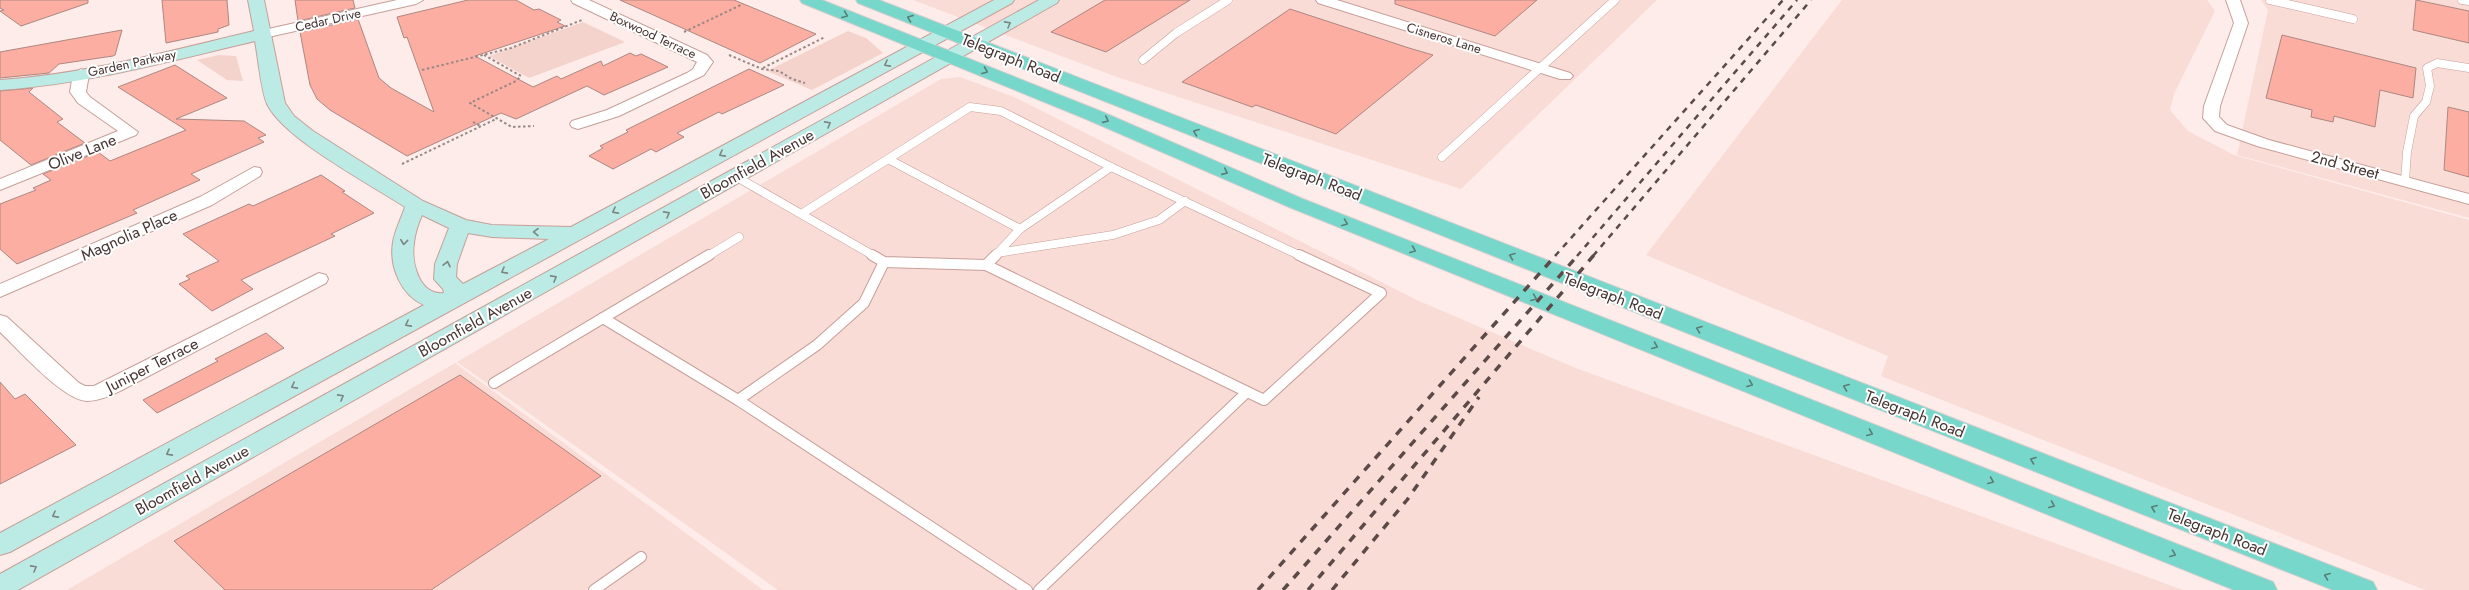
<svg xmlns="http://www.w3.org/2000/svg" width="2469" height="590" font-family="Jost,sans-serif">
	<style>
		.built { fill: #fadcd7 }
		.green { fill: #f5d3cd }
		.building { fill: #fcaea3; stroke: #ad8781 }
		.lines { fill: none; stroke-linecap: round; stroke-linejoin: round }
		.lane-far1-casing { stroke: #c79f99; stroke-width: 9 }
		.lane-casing { stroke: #c79f99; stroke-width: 12 }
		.street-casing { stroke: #c79f99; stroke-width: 2 }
		.secondary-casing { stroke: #c79f99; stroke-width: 2 }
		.primary-casing { stroke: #d2cece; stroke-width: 2 }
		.path { stroke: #998885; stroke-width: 2; stroke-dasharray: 2.5 2.5; stroke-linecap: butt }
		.lane-far1 { stroke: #fff; stroke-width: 8 }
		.lane { stroke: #fff; stroke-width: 10 }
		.street { fill: #fff; fill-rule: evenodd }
		.secondary { fill: #bcebe5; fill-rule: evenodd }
		.primary { fill: #78d7cb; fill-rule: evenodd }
		.rail-far1 { stroke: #5b4a48; stroke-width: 2.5; stroke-dasharray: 6 6; stroke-linecap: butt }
		.rail { stroke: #5b4a48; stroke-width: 3.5; stroke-dasharray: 8 8; stroke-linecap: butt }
		.oneway { stroke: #5c7d77 }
		.oneway2 { stroke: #7b8683 }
		.labels { text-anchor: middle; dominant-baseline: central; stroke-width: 4; stroke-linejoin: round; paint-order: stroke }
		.far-street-label { font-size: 13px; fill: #453432; stroke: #fefefe }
		.street-label { font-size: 16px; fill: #453432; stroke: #fefefe }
	</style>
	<rect width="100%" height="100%" fill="#fdece9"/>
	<!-- built -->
	<g class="built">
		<polygon points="913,0 1657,0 1461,189 1117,77"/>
		<polygon points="1842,0 2207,0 2215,11 2174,94 2170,110 2188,131 2234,155 2469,220 2469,590 2425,590 1881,376 1888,356 1646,255"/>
		<polygon points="2261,0 2469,0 2469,218 2237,155 2268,10"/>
		<polygon points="960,77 1014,97 1419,301 1573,367 2183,590 778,590 457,362 941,79"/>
		<polygon points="455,363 763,590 67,590"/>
	</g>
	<!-- green -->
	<g class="green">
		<polygon points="583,22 625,42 529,78 489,56"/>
		<polygon points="848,31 866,38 883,53 812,90 767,71"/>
		<polygon points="219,55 236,56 243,81 227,80 197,60"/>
	</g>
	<!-- building -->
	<g class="building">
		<polygon points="0,0 88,0 88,3 21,26 0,11 4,10 0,8"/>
		<polygon points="162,0 227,0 229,25 218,29 218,32 166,43"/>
		<polygon points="295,0 353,0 355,8 298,21"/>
		<polygon points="468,0 516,0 534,10 539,9 561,20 557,22 565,26 475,56 533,87 557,76 561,79 601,61 603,66 630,53 636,56 641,54 668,67 604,95 587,86 516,119 501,113 407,156 330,110 317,99 310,85 300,32 358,19 379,78 391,88 434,112 407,37 404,38 397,17"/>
		<polygon points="620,0 734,0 816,34 760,63"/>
		<polygon points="1105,0 1190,0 1106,52 1051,32"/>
		<polygon points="1395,0 1537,0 1495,36 1395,4"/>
		<polygon points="2416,0 2469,11 2469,43 2413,30"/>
		<polygon points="1290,9 1409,48 1433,55 1336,134 1256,105 1252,107 1182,82"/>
		<polygon points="122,30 115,55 113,56 59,64 49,73 0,78 0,52"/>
		<polygon points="2282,35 2416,68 2413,98 2380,90 2375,127 2334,116 2333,122 2311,117 2312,110 2266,98"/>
		<polygon points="175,65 227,98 176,119 244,121 266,135 258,138 264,142 191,174 200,180 133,210 137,213 17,264 0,249 0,204 36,190 33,188 51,180 43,174 98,152 110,161 186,130 118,87"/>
		<polygon points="749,69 784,85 722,114 719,112 677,133 684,137 656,152 651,149 613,169 589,156 603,148 600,146 628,132 626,130"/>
		<polygon points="33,88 29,92 63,119 57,122 85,143 31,165 0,140 0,91"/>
		<polygon points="2448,107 2469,112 2469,177 2444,170"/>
		<polygon points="321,175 345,191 342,192 374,213 331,234 335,236 241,280 253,289 212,311 179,284 190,279 186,276 219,261 183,234 249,204 253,206"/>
		<polygon points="266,333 284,348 157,413 143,400 218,361 215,359"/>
		<polygon points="460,375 601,476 431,590 225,590 174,541"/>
		<polygon points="0,382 15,399 25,394 76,445 0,484"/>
	</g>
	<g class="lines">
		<defs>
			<g id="lane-far1">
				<polyline points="2270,0 2353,19"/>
				<polyline points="2462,0 2469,1"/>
				<polyline points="1143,60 1176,33 1228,0"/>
				<polyline points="1442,157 1615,0"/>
				<polyline points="888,159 1020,229 1111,167"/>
				<polyline points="735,176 874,256"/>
				<polyline points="2405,181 2407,152 2414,116 2426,102 2430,86 2427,68 2437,63 2469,68"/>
				<polyline points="803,213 970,107 1001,111 1111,167 1301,256"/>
				<polyline points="997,253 1113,235 1159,220 1185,201"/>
				<polyline points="708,256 739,237"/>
				<polyline points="995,256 1020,229"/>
			</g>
			<g id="lane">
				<polyline points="709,255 603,318 738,400"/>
				<polyline points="872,255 884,262 986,265 1264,400 1381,293 1299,255"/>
				<polyline points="884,262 864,303 817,345 738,400 1027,590"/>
				<polyline points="986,265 996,255"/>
				<polyline points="494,383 603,318"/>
				<polyline points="594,590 641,557"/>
				<polyline points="1039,590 1247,392"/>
			</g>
			<g id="street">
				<polygon points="397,0 423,0 416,4 264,38 257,34 264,30"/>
				<polygon points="571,0 589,0 707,55 713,62 704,75 619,116 578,129 572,127 570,124 572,121 607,110 687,73 693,69 697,62 573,3"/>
				<polygon points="1316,0 1337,0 1570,73 1573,76 1570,79 1560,79 1318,3"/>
				<polygon points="2226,0 2240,0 2248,23 2220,106 2219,117 2227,125 2269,140 2469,194 2469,204 2257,146 2215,131 2203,118 2204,106 2234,23"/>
				<polygon points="81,69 89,74 86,92 90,97 138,132 136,135 0,190 0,179 118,131 78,103 70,92 73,74"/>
				<polygon points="254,167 260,168 262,172 260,176 212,205 0,297 0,284 200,197"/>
				<path d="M319,273L326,275L328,279L326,283L122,390C112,395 99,401 87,401C63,400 19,350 0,332V315L7,317L79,383L85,386H94Z"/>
			</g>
			<g id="secondary">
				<path d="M248,0H264L285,103L294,116L313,131L423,201L466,220L492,225L571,227L994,0H1014L1012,3L10,552L0,555V533L424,305C401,295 389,267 393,242C395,230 401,219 405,207C370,184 284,139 267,104C261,90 258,57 255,41C171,61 87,84 0,90V80C87,74 170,51 254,31ZM422,215L449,228L435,264L434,279L443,289L444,293C419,296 411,262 414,243C415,233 418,224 422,215ZM468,233L492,237L549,239L463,284L456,277L457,264Z"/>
				<polygon points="1039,0 1059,0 1057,3 18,590 0,590 0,574"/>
			</g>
			<g id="primary">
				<polygon points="800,0 822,0 1100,111 1303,199 2273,582 2277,590 2234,590 1289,207 1086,119 802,3"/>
				<polygon points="856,0 879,0 2373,582 2377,590 2333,590 858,3"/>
			</g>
		</defs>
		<!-- lane-far1 casing -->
		<use href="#lane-far1" class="lane-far1-casing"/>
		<!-- lane casing -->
		<use href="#lane" class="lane-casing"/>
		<!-- street casing -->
		<use href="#street" class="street-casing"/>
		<!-- secondary casing -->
		<use href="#secondary" class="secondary-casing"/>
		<!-- primary casing -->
		<use href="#primary" class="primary-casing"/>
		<!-- path -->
		<g class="path">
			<polyline points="684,32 743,4"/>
			<polyline points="484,55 521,76 516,81 470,103 512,127 534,126"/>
			<polyline points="729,55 762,69 779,71 792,79 805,83"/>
			<polyline points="763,68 825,37"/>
			<polyline points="422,70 511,48 582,20"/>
			<polyline points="473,122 480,126"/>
			<polyline points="402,164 496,119"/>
		</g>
		<!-- lane-far1 -->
		<use href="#lane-far1" class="lane-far1"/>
		<!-- lane -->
		<use href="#lane" class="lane"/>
		<!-- street -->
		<use href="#street" class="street"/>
		<!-- secondary -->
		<use href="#secondary" class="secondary"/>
		<!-- primary -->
		<use href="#primary" class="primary"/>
		<!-- rail-far1 -->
		<g class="rail-far1">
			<polyline points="1555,256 1783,0"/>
			<polyline points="1577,256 1797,0"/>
			<polyline points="1593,256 1811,0"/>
		</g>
		<!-- rail -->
		<g class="rail">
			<polyline points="1258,590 1556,255"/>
			<polyline points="1283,590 1578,255"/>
			<polyline points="1308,590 1594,255"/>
			<polyline points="1332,590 1407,500 1479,397"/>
		</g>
	</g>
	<!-- one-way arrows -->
	<defs><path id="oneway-chevron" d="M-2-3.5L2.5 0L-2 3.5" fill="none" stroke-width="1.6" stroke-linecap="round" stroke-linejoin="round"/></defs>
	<g class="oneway">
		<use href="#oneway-chevron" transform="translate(845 15) rotate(22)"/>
		<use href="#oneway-chevron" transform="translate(910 18) rotate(-159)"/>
		<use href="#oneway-chevron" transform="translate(985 71) rotate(22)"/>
		<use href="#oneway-chevron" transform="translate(1106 120) rotate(24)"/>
		<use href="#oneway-chevron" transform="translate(1196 132) rotate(-159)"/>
		<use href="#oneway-chevron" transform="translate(1225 172) rotate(24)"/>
		<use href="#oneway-chevron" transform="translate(1345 223) rotate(22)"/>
		<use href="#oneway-chevron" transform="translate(1413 250) rotate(22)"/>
		<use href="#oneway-chevron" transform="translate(1512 256) rotate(-159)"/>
		<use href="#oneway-chevron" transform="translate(1534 298) rotate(22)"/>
		<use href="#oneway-chevron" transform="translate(1699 329) rotate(-159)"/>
		<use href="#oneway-chevron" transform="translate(1655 346) rotate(22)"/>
		<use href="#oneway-chevron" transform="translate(1750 384) rotate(22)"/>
		<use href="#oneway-chevron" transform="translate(1846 387) rotate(-159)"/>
		<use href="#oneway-chevron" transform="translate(1870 433) rotate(22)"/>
		<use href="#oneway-chevron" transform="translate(2033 460) rotate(-159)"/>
		<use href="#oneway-chevron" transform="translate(1991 481) rotate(22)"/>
		<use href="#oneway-chevron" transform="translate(2052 505) rotate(22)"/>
		<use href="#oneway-chevron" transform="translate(2154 508) rotate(-159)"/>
		<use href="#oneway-chevron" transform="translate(2173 554) rotate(22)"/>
		<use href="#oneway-chevron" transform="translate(2327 576) rotate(-159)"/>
	</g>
	<g class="oneway2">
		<use href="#oneway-chevron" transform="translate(1008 24) rotate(-29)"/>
		<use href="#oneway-chevron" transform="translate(887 64) rotate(152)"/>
		<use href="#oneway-chevron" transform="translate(828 124) rotate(-29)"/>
		<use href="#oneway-chevron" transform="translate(722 154) rotate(152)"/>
		<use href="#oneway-chevron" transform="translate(615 211) rotate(152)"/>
		<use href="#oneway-chevron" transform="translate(667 214) rotate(-29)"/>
		<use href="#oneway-chevron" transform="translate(536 232) rotate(-179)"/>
		<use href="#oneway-chevron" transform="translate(404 242) rotate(96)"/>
		<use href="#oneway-chevron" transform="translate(447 264) rotate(-78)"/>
		<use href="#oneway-chevron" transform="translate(504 271) rotate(151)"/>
		<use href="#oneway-chevron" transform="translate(554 278) rotate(-29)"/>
		<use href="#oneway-chevron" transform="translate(408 324) rotate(152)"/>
		<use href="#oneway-chevron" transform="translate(294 386) rotate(152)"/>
		<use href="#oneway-chevron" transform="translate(341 397) rotate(-29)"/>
		<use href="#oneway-chevron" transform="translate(169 453) rotate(152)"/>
		<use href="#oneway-chevron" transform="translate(55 515) rotate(152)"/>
		<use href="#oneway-chevron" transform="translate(34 568) rotate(-29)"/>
	</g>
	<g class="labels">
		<!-- far-street labels -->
		<g class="far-street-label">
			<text transform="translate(328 20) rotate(-13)">Cedar Drive</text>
			<text transform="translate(653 35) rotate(25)">Boxwood Terrace</text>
			<text transform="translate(1444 38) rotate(17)">Cisneros Lane</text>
			<text transform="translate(132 63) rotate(-12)">Garden Parkway</text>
		</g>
		<!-- street labels -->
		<g class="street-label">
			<text transform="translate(1011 58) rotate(22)">Telegraph Road</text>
			<text transform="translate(82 152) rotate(-22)">Olive Lane</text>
			<text transform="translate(757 164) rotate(-29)">Bloomfield Avenue</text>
			<text transform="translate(2345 165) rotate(15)">2nd Street</text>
			<text transform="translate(1312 177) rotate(21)">Telegraph Road</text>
			<text transform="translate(129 235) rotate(-24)">Magnolia Place</text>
			<text transform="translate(1613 296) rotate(21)">Telegraph Road</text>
			<text transform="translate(475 322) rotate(-29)">Bloomfield Avenue</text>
			<text transform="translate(152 365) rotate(-27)">Juniper Terrace</text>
			<text transform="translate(1915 414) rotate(21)">Telegraph Road</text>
			<text transform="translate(192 480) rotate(-29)">Bloomfield Avenue</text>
			<text transform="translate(2217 532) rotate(21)">Telegraph Road</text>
		</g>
	</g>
</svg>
